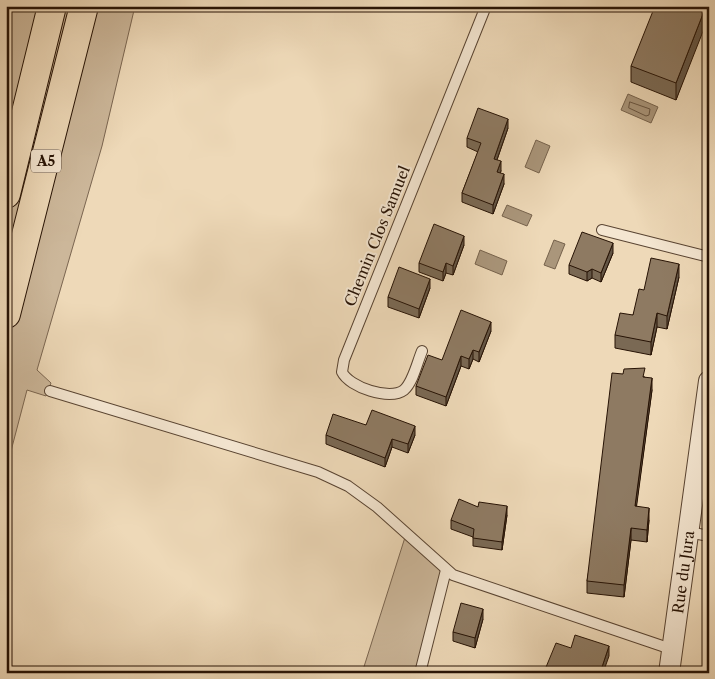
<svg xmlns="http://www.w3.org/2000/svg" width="715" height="679" font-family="'Libre Caslon Text',serif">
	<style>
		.green { fill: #ccb79a; stroke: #7a6550 }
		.water { fill: #aa967b; stroke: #76624c }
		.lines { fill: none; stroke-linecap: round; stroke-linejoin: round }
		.shore { stroke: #685440; stroke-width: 1 }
		.lane-casing { stroke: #594432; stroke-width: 12 }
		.street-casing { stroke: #594432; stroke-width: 22 }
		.highway-casing { stroke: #271305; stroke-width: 30 }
		.lane { stroke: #f4e6d1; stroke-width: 10 }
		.street { stroke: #f4e6d1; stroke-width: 20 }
		.highway { stroke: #eed9b8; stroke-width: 28 }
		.wall { fill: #7a6954; stroke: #271305 }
		.shaded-wall { fill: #635545; stroke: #271305 }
		.building { fill: #8e7a62; stroke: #271305 }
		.labels { text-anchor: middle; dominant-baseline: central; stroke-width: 4; stroke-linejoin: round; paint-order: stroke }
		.shield { fill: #f4e6d1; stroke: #645242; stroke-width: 1 }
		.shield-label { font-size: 14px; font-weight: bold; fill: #271305 }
		.street-label { font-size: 15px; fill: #271305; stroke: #f4e6d1 }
	</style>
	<rect width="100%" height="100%" fill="#eed9b8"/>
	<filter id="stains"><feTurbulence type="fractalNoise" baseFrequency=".004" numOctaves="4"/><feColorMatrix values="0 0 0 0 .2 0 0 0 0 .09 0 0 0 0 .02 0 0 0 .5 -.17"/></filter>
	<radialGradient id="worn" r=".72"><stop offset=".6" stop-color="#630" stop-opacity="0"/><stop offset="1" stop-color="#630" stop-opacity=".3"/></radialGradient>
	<!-- green -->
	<g class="green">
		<polygon points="13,6 135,6 102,146 37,370 51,383 46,396 27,390 6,470 6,34"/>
		<polygon points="407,531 446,570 420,673 362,673"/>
	</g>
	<!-- water -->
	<g class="water">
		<polygon points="628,94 658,107 651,123 621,110"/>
		<polygon points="536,140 550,146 539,173 525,167"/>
		<polygon points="507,205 532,215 527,226 502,216"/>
		<polygon points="554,240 565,244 555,269 544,265"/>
		<polygon points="480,250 507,261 502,275 475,264"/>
	</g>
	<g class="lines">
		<!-- shore -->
		<polygon class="shore" points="630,102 650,109 649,115 646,116 629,108"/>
		<defs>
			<g id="lane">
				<polyline points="602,230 709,257"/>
				<path d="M422,351C417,363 413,382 404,390C390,401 349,387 342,372L344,360L486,6"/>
				<polyline points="50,391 318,472 348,486 377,507 453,575 674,650"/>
				<polyline points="688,532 709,536"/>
				<polyline points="420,673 446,570"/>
			</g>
			<g id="street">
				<path id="s1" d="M669,673L709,381"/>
			</g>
			<g id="highway">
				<polyline points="6,194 52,6"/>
				<polyline points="6,314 84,6"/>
			</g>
		</defs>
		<!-- lane casing -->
		<use href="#lane" class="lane-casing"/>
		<!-- street casing -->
		<use href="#street" class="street-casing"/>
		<!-- highway casing -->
		<use href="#highway" class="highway-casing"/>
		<!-- lane -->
		<use href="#lane" class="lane"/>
		<!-- street -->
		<use href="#street" class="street"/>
		<!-- highway -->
		<use href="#highway" class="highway"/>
	</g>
	<!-- wall -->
	<g class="wall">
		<polygon points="709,6 676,100 631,82 631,66"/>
		<polygon points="508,128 497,160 501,171 500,173 504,184 493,214 462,202 462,193 478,152 467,147 467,138"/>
		<polygon points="464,245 453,275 446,273 443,281 419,272 419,263"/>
		<polygon points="613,253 601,282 592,278 587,281 569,274 569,265"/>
		<polygon points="679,277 667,329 657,327 651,355 615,348 615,335 633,315 644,290"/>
		<polygon points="430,288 419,318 388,307 388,297"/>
		<polygon points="491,331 479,362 473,359 469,369 461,366 446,406 416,395 416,386 442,360"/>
		<polygon points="623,374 645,377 652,390 636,507 649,520 647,542 631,540 624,597 587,593 587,581"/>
		<polygon points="366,425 415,435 408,453 392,447 385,467 326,444 326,435"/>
		<polygon points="478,507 507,515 502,550 473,546 473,537 451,529 451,520"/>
		<polygon points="483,619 475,648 453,641 453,632"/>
	</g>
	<!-- shaded-wall -->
	<g class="shaded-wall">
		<polygon points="706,6 709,6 709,16 676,100 676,83"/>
		<polygon points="508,119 508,128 494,168 494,159"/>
		<polygon points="501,161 501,171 497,181 497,172"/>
		<polygon points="504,174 504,184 493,214 493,205"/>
		<polygon points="464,236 464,245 453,275 453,266"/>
		<polygon points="613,243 613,253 601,282 601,273"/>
		<polygon points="446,263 446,273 443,281 443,272"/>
		<polygon points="679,264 679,277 667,329 667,316"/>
		<polygon points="592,269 592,278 587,281 587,272"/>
		<polygon points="430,279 430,288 419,318 419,309"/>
		<polygon points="657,313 657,327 651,355 651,342"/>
		<polygon points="491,322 491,331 479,362 479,352"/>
		<polygon points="473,350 473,359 469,369 469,359"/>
		<polygon points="461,356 461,366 446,406 446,397"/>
		<polygon points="652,378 652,390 635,518 635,506"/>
		<polygon points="415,426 415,435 408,453 408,444"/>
		<polygon points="392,439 392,447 385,467 385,458"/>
		<polygon points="507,506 507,515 502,550 502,542"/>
		<polygon points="649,508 649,520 647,542 647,530"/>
		<polygon points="631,528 631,540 624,597 624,585"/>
		<polygon points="483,609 483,619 475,648 475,638"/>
		<polygon points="609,646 609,656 603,673 600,673"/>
	</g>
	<!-- building -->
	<g class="building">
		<polygon points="655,6 706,6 676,83 631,66"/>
		<polygon points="478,108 508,119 494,159 501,161 497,172 504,174 493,205 462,193 481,143 467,138"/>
		<polygon points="434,224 464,236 453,266 446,263 443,272 419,263"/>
		<polygon points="582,232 613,243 601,273 592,269 587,272 569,265"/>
		<polygon points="651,258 679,264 667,316 657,313 651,342 615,335 620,313 633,315 639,289 644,290"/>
		<polygon points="399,267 430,279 419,309 388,297"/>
		<polygon points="461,310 491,322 479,352 473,350 469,359 461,356 446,397 416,386 428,355 442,360"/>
		<polygon points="645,368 643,377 652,378 635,506 649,508 647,530 631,528 624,585 587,581 612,373 623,374 624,369"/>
		<polygon points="372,410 415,426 408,444 392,439 385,458 326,435 333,414 366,425"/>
		<polygon points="459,499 478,507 479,502 507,506 502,542 473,538 474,529 451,520"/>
		<polygon points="461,603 483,609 475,638 453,632"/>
		<polygon points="575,635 609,646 600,673 544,672 556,643 571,648"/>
	</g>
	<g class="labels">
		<!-- shield labels -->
		<rect class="shield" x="31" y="149.5" width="30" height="23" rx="4"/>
		<g class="shield-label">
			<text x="46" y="161">A5</text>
		</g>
		<!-- street labels -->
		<g class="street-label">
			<text transform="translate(377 236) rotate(-68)">Chemin Clos Samuel</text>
			<text stroke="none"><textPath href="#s1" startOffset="102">Rue du Jura</textPath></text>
		</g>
	</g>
	<!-- margin -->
	<rect width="715" height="679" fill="none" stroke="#eed9b8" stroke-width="25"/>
	<rect x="8" y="8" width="700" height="664" fill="none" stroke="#271305" stroke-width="2.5"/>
	<rect x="12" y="12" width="690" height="654" fill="none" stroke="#271305"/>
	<rect width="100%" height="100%" filter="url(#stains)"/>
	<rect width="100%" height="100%" fill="url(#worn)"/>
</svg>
